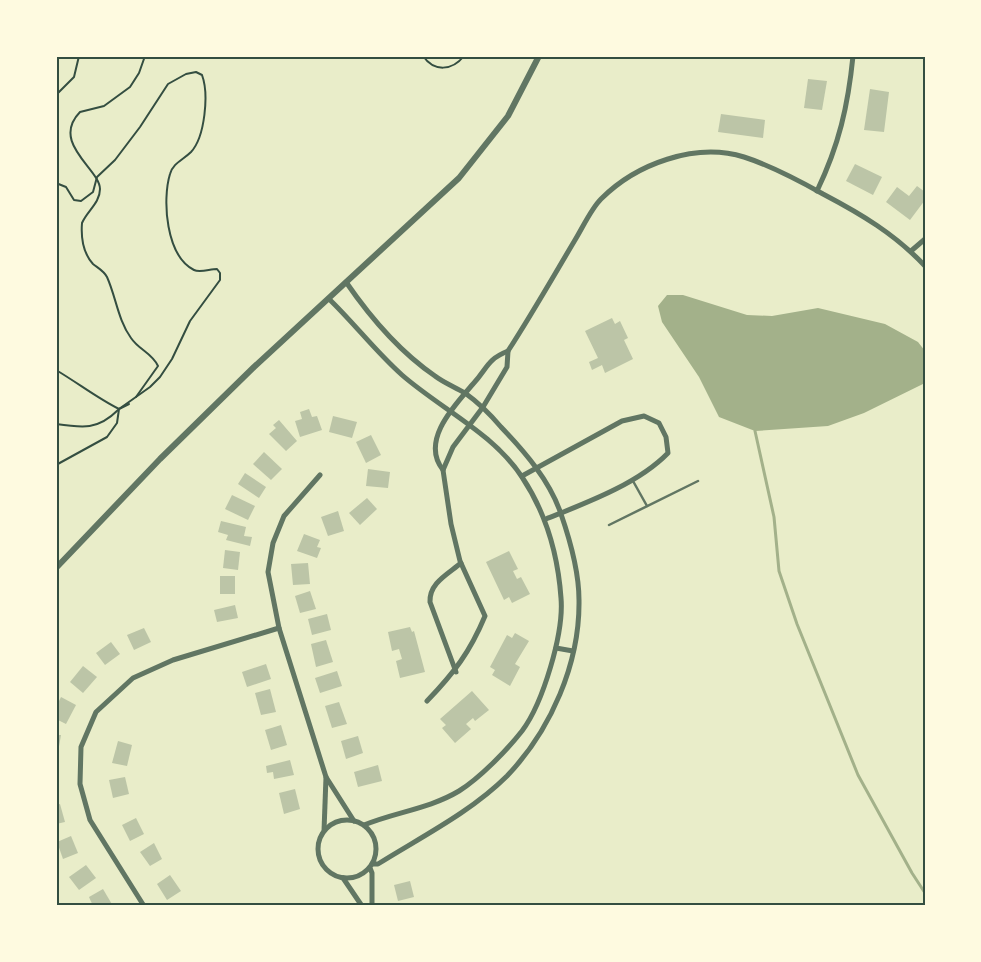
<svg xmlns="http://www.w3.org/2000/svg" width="981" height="962" font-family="'Open Sans',sans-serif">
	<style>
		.water { fill: #a3b18a }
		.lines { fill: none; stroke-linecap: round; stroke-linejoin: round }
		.stream { stroke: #a3b18a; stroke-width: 3 }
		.building { fill: #bcc5a7 }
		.path { stroke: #344e41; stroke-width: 2 }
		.service { stroke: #617663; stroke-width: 2.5 }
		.minor { stroke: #617663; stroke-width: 5 }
		.tertiary { stroke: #617663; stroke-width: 6 }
		.neatline { fill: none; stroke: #344e41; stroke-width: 2 }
	</style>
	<rect width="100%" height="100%" fill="#e9edc9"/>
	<!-- water -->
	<polygon class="water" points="667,295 683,295 747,315 772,316 818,308 885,324 918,342 925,351 925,383 864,413 828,426 755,431 719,417 699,377 662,322 658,306"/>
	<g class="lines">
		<!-- stream -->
		<polyline class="stream" points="755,431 774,517 779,571 797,624 858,775 912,873 925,893"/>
	</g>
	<!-- building -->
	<g class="building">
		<polygon points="808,79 827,81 822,110 804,108"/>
		<polygon points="870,89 889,92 884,132 864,130"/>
		<polygon points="721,114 765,120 763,138 718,132"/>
		<polygon points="855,164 882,177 873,195 846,181"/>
		<polygon points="917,186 925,192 925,200 910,220 886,202 897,187 909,196"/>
		<polygon points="612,318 615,324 620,321 628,338 624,340 633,359 605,373 602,365 592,370 589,362 598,358 585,331"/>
		<polygon points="309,409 312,417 317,416 322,430 300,437 295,421 302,419 300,412"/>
		<polygon points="333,416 357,422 352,438 329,432"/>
		<polygon points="279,420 297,441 286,451 269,434 276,428 273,425"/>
		<polygon points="371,435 381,455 366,463 356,442"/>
		<polygon points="264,452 282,469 271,480 253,464"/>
		<polygon points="368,469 390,472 388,488 366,486"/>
		<polygon points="245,473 266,487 259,498 238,484"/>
		<polygon points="232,495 255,506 248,520 225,509"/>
		<polygon points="367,498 377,509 360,525 349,513"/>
		<polygon points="338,511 344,531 328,536 321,517"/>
		<polygon points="221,521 246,527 244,536 252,537 250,546 226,540 228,535 218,532"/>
		<polygon points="304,534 320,540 317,547 321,548 317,558 297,551"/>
		<polygon points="225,550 240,552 238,570 223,568"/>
		<polygon points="509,551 518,569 513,571 517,579 521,577 530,594 512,603 509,597 504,600 486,562"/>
		<polygon points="308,563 310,584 293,585 291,564"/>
		<rect x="220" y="576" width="15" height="18"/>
		<polygon points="310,591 316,609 300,613 295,596"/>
		<polygon points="235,605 238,618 217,622 214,610"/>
		<polygon points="327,614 331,630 312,635 308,619"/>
		<polygon points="410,627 412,632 414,631 425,672 400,678 396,661 402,659 399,649 392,651 388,632"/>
		<polygon points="144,628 151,642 134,650 127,635"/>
		<polygon points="515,633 529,641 515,664 520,667 510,686 492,675 495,670 490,667 507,635 512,638"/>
		<polygon points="326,640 333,662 316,667 311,644"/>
		<polygon points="111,642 120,654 105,665 96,653"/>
		<polygon points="266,664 271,679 247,687 242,672"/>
		<polygon points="83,666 97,677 83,693 70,682"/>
		<polygon points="337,671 342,686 320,693 315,678"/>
		<polygon points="270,689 276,712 261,715 255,693"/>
		<polygon points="472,691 489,710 475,721 473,718 466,724 471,729 455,743 442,728 446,725 440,719"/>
		<polygon points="61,697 76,705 66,724 56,719 56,707"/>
		<polygon points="339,702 347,724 332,728 325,706"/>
		<polygon points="281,725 287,745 271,750 265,730"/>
		<polygon points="56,735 61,735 57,758 56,758"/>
		<polygon points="358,736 363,753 346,759 341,741"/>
		<polygon points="118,741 132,745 127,766 112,763"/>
		<polygon points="290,760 294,775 274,779 273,772 267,773 266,766"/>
		<polygon points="378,765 382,781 358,787 354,772"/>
		<polygon points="125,777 129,794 113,798 109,780"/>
		<polygon points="295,789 300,809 284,814 279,793"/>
		<polygon points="60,804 65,822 56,824 56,805"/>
		<polygon points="136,818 144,834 130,841 122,825"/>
		<polygon points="71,836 78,853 63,859 57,842"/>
		<polygon points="154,843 162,859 150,866 140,852"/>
		<polygon points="86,865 96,878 79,890 69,877"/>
		<polygon points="170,875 181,891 167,900 157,884"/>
		<polygon points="410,881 414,897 398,901 394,885"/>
		<polygon points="103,889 113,906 93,906 89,897"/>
	</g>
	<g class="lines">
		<!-- path -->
		<g class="path">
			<path d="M423,56C434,72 452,71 464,56"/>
			<polyline points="56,95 74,77 79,56"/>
			<path d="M56,183L66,187L74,200L81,201L93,192L97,177L115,160L140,127L168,84L186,74L196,72L202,75C209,94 205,137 191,152C183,160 173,163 170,174C162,200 166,256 194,270C200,273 210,269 217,269L220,273V280L190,321L172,359L160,377L150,387L119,409L117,423L107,437L56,465"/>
			<path d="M56,370C78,383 97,398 119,409L129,404"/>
			<path d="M136,397L158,366C152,353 139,350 131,338C118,320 116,297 107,277C104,271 98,268 93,264C83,253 81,236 82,223C87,211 100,203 100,189C100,169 50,143 80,112L104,106L130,87L139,73L145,56"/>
			<path d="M56,424C83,428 98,430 118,410"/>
		</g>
		<!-- service -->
		<g class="service">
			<polyline points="633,481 647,506"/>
			<polyline points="609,525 698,481"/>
		</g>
		<!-- minor -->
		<g class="minor">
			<path d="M817,191C839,145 848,106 853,56"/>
			<polyline points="911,251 925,239"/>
			<path d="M346,282C370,317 400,352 435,376C444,383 455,387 465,393C479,403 490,414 501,427C525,452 550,481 561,514C570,540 579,573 579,600C580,663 551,730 507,776C471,812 421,837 378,864H372"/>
			<path d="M329,299C354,323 376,352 402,375C441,409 493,433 522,477C546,513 558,556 561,598C564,633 543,703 522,731C507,750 480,778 459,791C429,809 395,812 364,825"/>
			<path d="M443,470C420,441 454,406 473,384C488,368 486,360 508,351"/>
			<polyline points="320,475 284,516 273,543 268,572 279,628 326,777 354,821"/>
			<path d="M522,476L622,421L644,416L659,423L666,437L668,453C638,484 586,503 546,519"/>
			<polyline points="556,648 573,651"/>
			<path d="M456,672L430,602C429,583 448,574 461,563"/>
			<path d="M427,701C454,673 470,652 485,616L460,561L451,524L443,470L453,447L483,407L507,367L508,351C532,314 553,277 575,240C583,227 591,209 601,199C636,164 695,142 744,157C772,166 798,180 823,194C861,214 895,234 925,266"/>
			<circle cx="347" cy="849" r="29"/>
			<polyline points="324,831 326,777"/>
			<polyline points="370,868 372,873 372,906"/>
			<polyline points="343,878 362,906"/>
			<polyline points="144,906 90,820 80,784 81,747 96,712 133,678 173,660 279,628"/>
		</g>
		<!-- tertiary -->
		<polyline class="tertiary" points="56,568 160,459 254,367 459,178 508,116 539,56"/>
	</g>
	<!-- border -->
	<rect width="981" height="962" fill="none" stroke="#fefae0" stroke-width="115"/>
	<rect x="58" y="58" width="866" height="846" class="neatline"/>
</svg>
